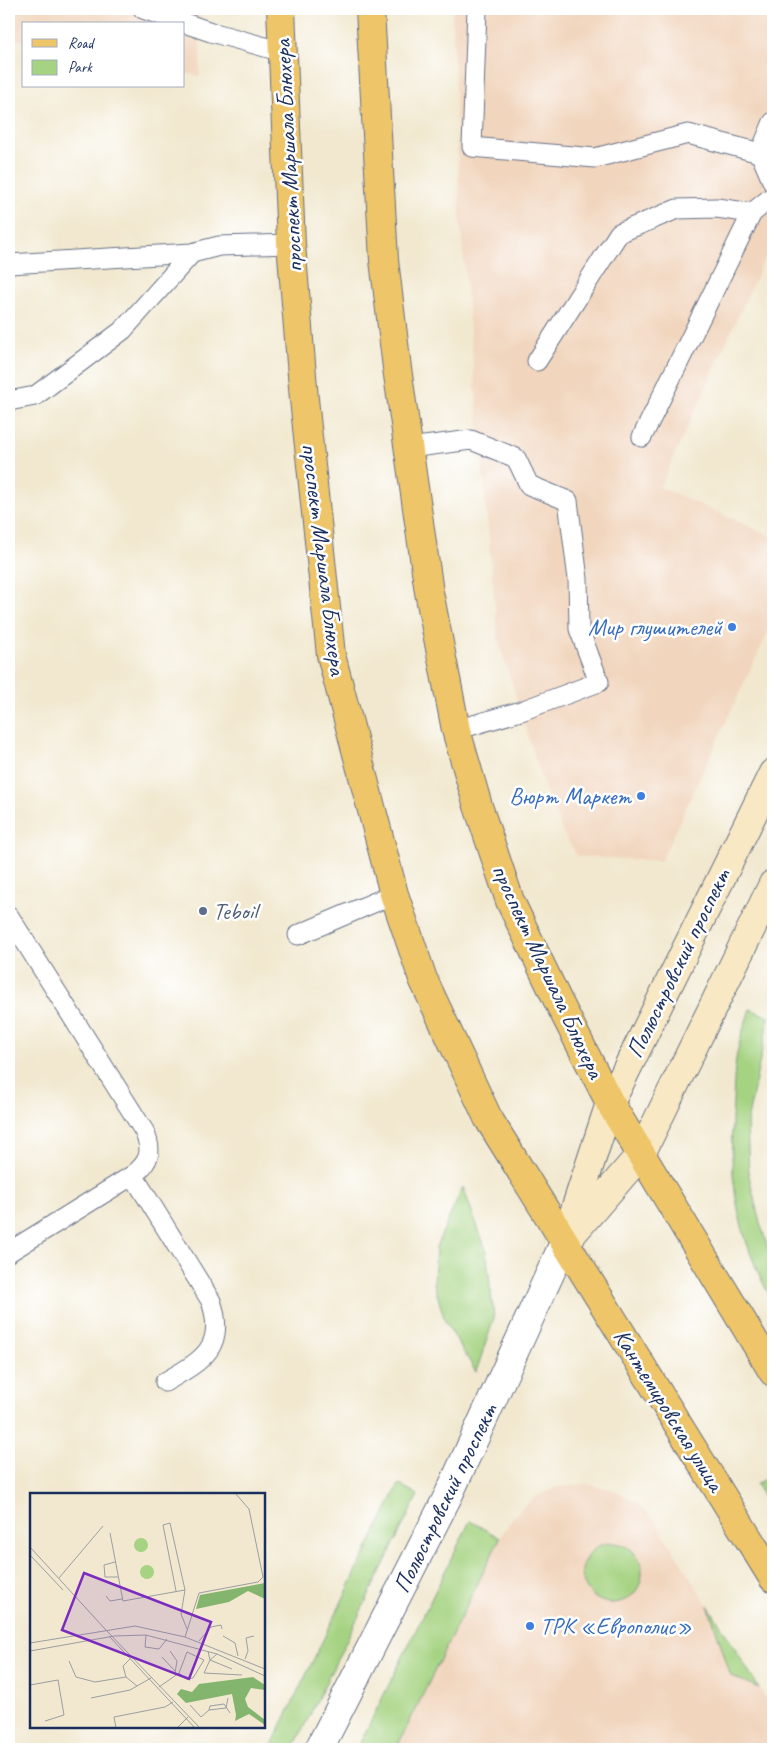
<svg xmlns="http://www.w3.org/2000/svg" width="782" height="1758" font-family="Caveat,sans-serif">
	<style>
		.built { fill: #f1d5bd }
		.green { fill: #a5d381; stroke: #608170 }
		.lines { fill: none; stroke-linecap: round; stroke-linejoin: round }
		.service-casing { stroke: #667086; stroke-width: 21 }
		.tertiary-casing { stroke: #667086; stroke-width: 30 }
		.secondary-casing { stroke: #667086; stroke-width: 30 }
		.primary-casing { stroke: #667086; stroke-width: 30 }
		.service { stroke: #fff; stroke-width: 19 }
		.tertiary { stroke: #fff; stroke-width: 28 }
		.secondary { stroke: #f8e8c3; stroke-width: 28 }
		.primary { stroke: #eec569; stroke-width: 28 }
		.shop-dot { fill: #3f7fe0; stroke: #fff; stroke-width: 2 }
		.service-dot { fill: #5c6f8a; stroke: #fff; stroke-width: 2 }
		.labels { text-anchor: middle; dominant-baseline: central; stroke-width: 5; stroke-linejoin: round; paint-order: stroke }
		.street-label { font-size: 24px; fill: #1b2f5e; stroke: #fff }
		.shop-label { font-size: 24px; fill: #366cbe; stroke: #fff; text-anchor: end }
		.service-label { font-size: 24px; fill: #4e5e75; stroke: #fff; text-anchor: start }
		.inset-road { fill: none; stroke: #9b9ea2; stroke-width: 1 }
		.view { fill: #7b2cbf; fill-opacity: 0.15; stroke: #7b2cbf; stroke-width: 2.5 }
		.inset-edge { fill: none; stroke: #1b2f5e; stroke-width: 2.5 }
	</style>
	<rect width="100%" height="100%" fill="#fff"/>
	<filter id="ink" filterUnits="userSpaceOnUse"><feTurbulence type="fractalNoise" baseFrequency=".02" numOctaves="2"/><feDisplacementMap in="SourceGraphic" scale="10" xChannelSelector="R" yChannelSelector="G"/><feConvolveMatrix kernelMatrix="1 2 1 2 8 2 1 2 1" color-interpolation-filters="sRGB"/></filter>
	<filter id="wash" filterUnits="userSpaceOnUse"><feTurbulence type="fractalNoise" baseFrequency=".0096" numOctaves="4" result="noise"/><feDisplacementMap in="SourceGraphic" scale="20" xChannelSelector="R" yChannelSelector="G"/><feGaussianBlur stdDeviation="1.12" result="paint"/><feColorMatrix in="noise" values="0 0 0 0 0 0 0 0 0 0 0 0 0 0 0 0 0 1.4 0 .05"/><feComposite in="paint" operator="in"/></filter>
	<g filter="url(#wash)">
		<rect width="100%" height="100%" fill="#f1e8cf"/>
		<!-- built -->
		<g class="built">
			<polygon points="9,9 200,9 200,76 184,73 184,24 24,24 24,41 9,38"/>
			<polygon points="452,9 773,9 773,240 660,487 773,537 773,621 661,861 577,856 563,833 544,786 498,639 460,218"/>
			<polygon points="585,1484 612,1489 635,1501 654,1519 773,1710 773,1749 357,1749 470,1521 500,1537 515,1515 535,1497 559,1487"/>
		</g>
		<!-- green -->
		<g class="green">
			<path d="M750,1009L769,1017L747,1122L749,1176L759,1219L773,1265V1302C736,1236 728,1177 733,1102C734,1085 734,1066 738,1049C741,1035 746,1022 750,1009Z"/>
			<polygon points="463,1187 486,1250 494,1318 476,1372 445,1321 434,1283 436,1247"/>
			<polygon points="771,1475 773,1479 773,1512 756,1484"/>
			<polygon points="399,1484 418,1495 293,1749 270,1749"/>
			<polygon points="470,1521 500,1538 396,1749 357,1749"/>
			<circle cx="612" cy="1573" r="30"/>
			<polygon points="708,1605 759,1688 731,1676"/>
		</g>
	</g>
	<g filter="url(#ink)">
		<g class="lines">
			<defs>
				<g id="service">
					<polyline points="143,9 211,32 283,52"/>
					<polyline points="477,9 472,147 595,158 688,134 760,153"/>
					<polyline points="773,122 760,153 773,183"/>
					<polyline points="9,264 192,253 219,246 291,244"/>
					<polyline points="537,361 619,233 677,209 717,208 752,213 773,196"/>
					<polyline points="9,401 35,396 123,330 192,253"/>
					<polyline points="642,437 752,213"/>
					<polyline points="409,448 471,440 516,458 529,485 568,501 578,579 579,629 599,682 521,711 456,730"/>
					<path d="M9,916L144,1131C153,1151 150,1162 133,1175L9,1252"/>
					<polyline points="298,935 394,894"/>
					<path d="M133,1175L211,1301C227,1348 201,1361 165,1382"/>
				</g>
				<polyline id="tertiary" points="319,1749 449,1494 564,1243"/>
				<g id="secondary">
					<polyline points="572,1234 641,1154 773,884"/>
					<polyline points="564,1243 610,1103 773,773"/>
				</g>
				<g id="primary">
					<polyline points="281,9 291,244 304,399 331,655 394,894 423,979 488,1118 773,1578"/>
					<polyline points="370,9 384,260 397,368 429,592 456,730 478,806 510,901 557,999 610,1103 773,1372"/>
				</g>
			</defs>
			<!-- service casing -->
			<use href="#service" class="service-casing"/>
			<!-- tertiary casing -->
			<use href="#tertiary" class="tertiary-casing"/>
			<!-- secondary casing -->
			<use href="#secondary" class="secondary-casing"/>
			<!-- primary casing -->
			<use href="#primary" class="primary-casing"/>
			<!-- service -->
			<use href="#service" class="service"/>
			<!-- tertiary -->
			<use href="#tertiary" class="tertiary"/>
			<!-- secondary -->
			<use href="#secondary" class="secondary"/>
			<!-- primary -->
			<use href="#primary" class="primary"/>
		</g>
	</g>
	<!-- markers -->
	<g class="shop-dot">
		<circle cx="732" cy="627" r="5"/>
		<circle cx="641" cy="796" r="5"/>
		<circle cx="530" cy="1626" r="5"/>
	</g>
	<circle class="service-dot" cx="203" cy="911" r="5"/>
	<g class="labels">
		<!-- street labels -->
		<g class="street-label">
			<text transform="translate(288 156) rotate(-93)">проспект Маршала Блюхера</text>
			<text transform="translate(324 559) rotate(83)">проспект Маршала Блюхера</text>
			<text transform="translate(678 963) rotate(-64)">Полюстровский проспект</text>
			<text transform="translate(548 971) rotate(65)">проспект Маршала Блюхера</text>
			<text transform="translate(669 1410) rotate(58)">Кантемировская улица</text>
			<text transform="translate(445 1498) rotate(-64)">Полюстровский проспект</text>
		</g>
		<!-- shop labels -->
		<g class="shop-label">
			<text x="722" y="627">Мир глушителей</text>
			<text x="631" y="796">Вюрт Маркет</text>
			<text x="540" y="1626" text-anchor="start">ТРК «Европолис»</text>
		</g>
		<!-- service labels -->
		<g class="service-label">
			<text x="213" y="911">Teboil</text>
		</g>
	</g>
	<!-- overview -->
	<g transform="translate(30 1493)">
		<rect width="235" height="235" fill="#f1e8cf"/>
		<path d="M104 52a7 7 0 1 1 14 0a7 7 0 1 1-14 0ZM110 79a7 7 0 1 1 14 0a7 7 0 1 1-14 0Z" fill="#a5d381"/>
		<path d="M235,90V106L218,98L199,109L166,116L170,102ZM223,184L235,192V197L221,195L215,206L218,214L235,227V232L219,221L205,228L206,222L202,201L156,210L147,201L151,196L162,199L169,191Z" fill="#84b56f"/>
		<path class="inset-road" d="M48,0H68M80,40L93,108L155,97M0,54L75,136M0,62L33,97M85,69L74,72L75,84H88M29,85L73,33M146,98L133,32L140,30L155,97L151,121L157,136M76,103L80,108L92,106M75,136L170,235M116,142L115,154L129,156L137,146M79,143L165,235M193,143L205,150L208,163M155,144L169,100L228,89L233,84L219,16L205,0M169,148L181,134L191,132L192,136M0,150L105,133L155,144L235,176M0,158L84,143L116,142L187,161L235,183M140,158L147,168L145,180M178,158L180,167L187,161M132,164L145,178M100,166L93,173L96,184L107,193M215,166L218,158L216,145L224,143M39,168L46,184L65,189L96,184M202,176L180,167L174,180L212,182M0,192L28,187L34,222L15,228M129,194L149,180L157,159L174,167L163,185L156,186L149,180M61,205L100,197L121,185M160,212L171,224L179,217L196,215L198,205M179,217L180,213L194,211L200,220M86,235L84,224L135,214L143,209M147,235L158,224"/>
		<path class="view" d="M54,80L181,129L159,186L32,137Z"/>
		<rect width="235" height="235" class="inset-edge"/>
	</g>
	<!-- margin -->
	<rect width="782" height="1758" fill="none" stroke="#fff" stroke-width="30"/>
	<!-- legend -->
	<rect x="22" y="22" width="162" height="65" fill="#ffffff" stroke="#a4acbf"/>
	<rect x="32" y="39" width="25" height="8" fill="#eec569" stroke="#a4acbf"/>
	<text x="68" y="48" font-size="15" fill="#1b2f5e">Road</text>
	<rect x="32" y="60" width="25" height="15" fill="#a5d381" stroke="#a4acbf"/>
	<text x="68" y="72" font-size="15" fill="#1b2f5e">Park</text>
</svg>
